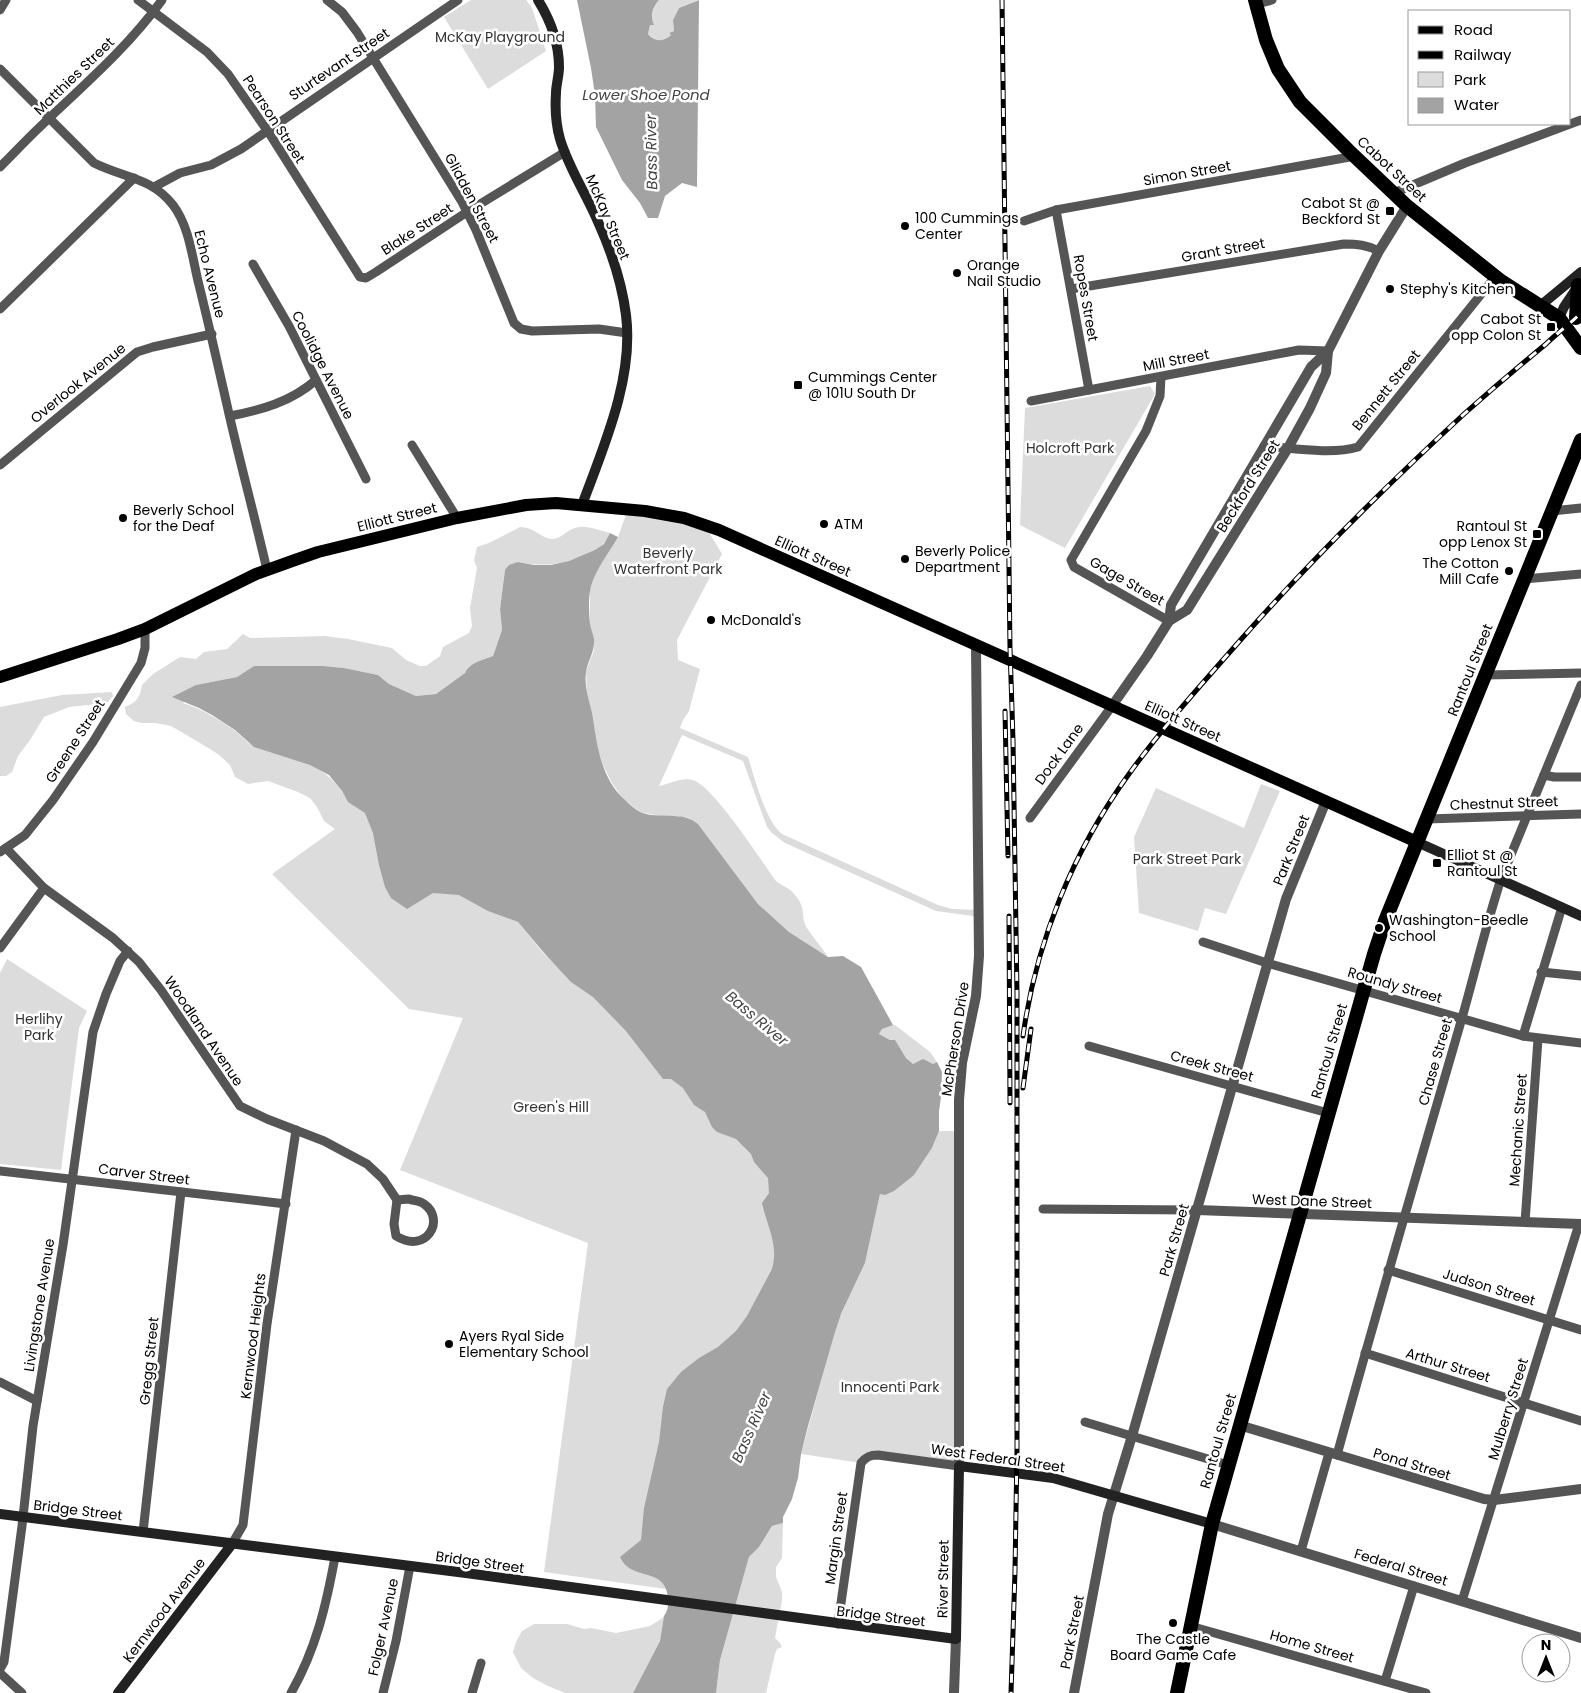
<svg xmlns="http://www.w3.org/2000/svg" width="1581" height="1693" font-family="Poppins,sans-serif">
	<style>
		.green { fill: #dcdcdc }
		.water { fill: #a3a3a3 }
		.lines { fill: none; stroke-linecap: round; stroke-linejoin: round }
		.minor { stroke: #555; stroke-width: 9 }
		.tertiary { stroke: #555; stroke-width: 10 }
		.secondary { stroke: #222; stroke-width: 10 }
		.primary { stroke: #000; stroke-width: 12 }
		.trunk { stroke: #000; stroke-width: 14 }
		.rail-casing { stroke: #000; stroke-width: 5 }
		.rail { stroke: #fff; stroke-width: 3; stroke-dasharray: 9; stroke-linecap: butt }
		.poi-dot { fill: #000; stroke: #fff; stroke-width: 2 }
		.labels { text-anchor: middle; dominant-baseline: central; stroke-width: 5; stroke-linejoin: round; paint-order: stroke }
		.park-label { font-size: 14px; fill: #333; stroke: #fff }
		.street-label { font-size: 14px; fill: #000; stroke: #fff }
		.poi-label { font-size: 14px; fill: #000; stroke: #fff; text-anchor: start }
		.water-label { font-size: 15px; font-style: italic; fill: #444; stroke: #fff }
	</style>
	<rect width="100%" height="100%" fill="#fff"/>
	<!-- green -->
	<g class="green">
		<polygon points="471,0 526,0 532,8 546,51 488,89 444,17"/>
		<path d="M659,0H698L679,8L673,20L674,31L669,33L671,35C664,42 655,42 648,34L650,25H653C651,15 652,9 659,0Z"/>
		<polygon points="1150,386 1155,394 1065,548 1020,525 1025,408"/>
		<path d="M628,509L704,524L722,554L677,640L678,660L700,669L689,711L683,720L680,728L748,757C755,779 765,820 782,834L938,905L952,909L979,910L980,917L936,911L785,843L772,833L767,827L743,761L682,735L659,786C669,784 682,777 693,780C714,787 760,859 776,881C782,886 790,888 795,895C807,909 800,916 807,928C813,938 822,947 828,957L789,932L758,904L698,824L679,816H660L640,812L623,799L612,783L604,767L598,751L587,691L586,672L594,650V639L590,625V589L594,576L618,537Z"/>
		<path d="M520,527C534,527 539,537 551,539C561,540 566,530 575,528C585,524 600,531 610,533C608,536 607,540 604,543C601,548 593,551 588,554C563,565 545,567 518,562L505,570L500,609L502,630L493,656C482,660 469,663 465,673L436,694L416,696L389,684L378,675L344,668L323,666H254L237,677L196,685L183,703C202,709 218,719 234,730C241,735 247,743 255,747C260,749 265,750 270,751C304,761 331,768 348,802L369,805L498,914L518,922L544,954L689,1077L773,1168L782,1265L673,1590L544,1572L588,1243L400,1170L463,1018L409,1009L272,874L335,829L324,821L317,807L310,798L298,792L268,781L248,784L235,777L230,765L218,754L195,740L171,726L156,723H141L134,721L126,714L125,707C137,702 140,697 142,685L153,674L180,657L196,659L204,652L227,649L243,634L250,638L325,636L348,639L392,648L406,660L420,666H426L440,656L443,647L469,633L472,626L470,608L477,568L474,560L477,547L489,543Z"/>
		<polygon points="112,692 113,696 107,703 69,707 44,717 30,740 18,756 12,772 6,776 0,776 0,707 62,695"/>
		<polygon points="1261,784 1280,791 1226,914 1205,908 1198,931 1139,913 1134,837 1156,788 1244,828"/>
		<polygon points="7,959 87,1011 79,1028 61,1170 0,1164 0,973"/>
		<polygon points="891,1025 895,1025 930,1052 937,1062 933,1064 920,1061 913,1064 906,1058 895,1041 890,1040 879,1034 882,1029"/>
		<polygon points="939,1131 958,1131 959,1466 878,1455 861,1463 801,1454 837,1323 865,1263 880,1194 914,1175 932,1148"/>
		<polygon points="783,1523 782,1558 776,1567 776,1577 782,1592 782,1600 775,1638 780,1643 782,1647 777,1649 775,1654 766,1693 716,1693 720,1660 749,1557 759,1547 772,1526"/>
		<polygon points="664,1616 660,1641 633,1693 565,1693 548,1686 533,1678 521,1668 513,1652 516,1642 522,1631 534,1624 567,1624 584,1629 591,1628 616,1633 650,1626 661,1619"/>
	</g>
	<!-- water -->
	<g class="water">
		<path d="M577,0H659C652,8 650,16 654,25H650L648,34C654,42 664,42 671,35L669,33L674,31L673,20L679,8L699,0L697,187L682,183L665,196L658,218H648L640,203L622,180L596,127L595,95L591,68Z"/>
		<path d="M610,533L618,537C609,553 596,569 591,586C588,598 589,613 590,624C591,629 593,634 594,639C595,652 588,660 586,672C584,685 589,700 592,713C597,743 600,778 625,800C629,804 635,809 640,812C659,820 681,810 698,824L758,904L789,932L828,957L843,956L861,967L893,1025L882,1029L879,1034L890,1040H895L906,1058L913,1064L923,1059L933,1064L937,1062L942,1072L941,1097L939,1111V1131L932,1148L914,1175L894,1191L885,1195L880,1194L865,1263L841,1314L835,1332L808,1426L801,1454L798,1478L792,1499L783,1517V1523L772,1526L759,1547L749,1557L720,1660L716,1693H633L660,1641L664,1616C668,1611 669,1603 668,1597C665,1566 631,1582 620,1557L641,1540L644,1508L659,1442L663,1407L667,1389L681,1372L699,1358L718,1347L736,1331L747,1316L772,1269C779,1245 767,1226 762,1203L769,1193L768,1178L754,1162L751,1154L736,1139L717,1132L712,1127L705,1112L694,1105L683,1088L671,1079H663L626,1031L593,997L571,982L545,954L518,922L488,911L459,895L433,893L407,909L391,898L385,887L379,865L373,833L365,813L348,802L342,791L329,775L310,765L254,747L235,730L212,715L199,708L172,697L196,685L237,677L254,666H323L344,668L378,675L389,684L416,696L436,694L465,673C469,663 482,660 493,656L502,630L500,609L505,570L509,565L518,562L534,565H551L569,561L595,550L604,544Z"/>
	</g>
	<g class="lines">
		<!-- minor -->
		<g class="minor">
			<polyline points="138,0 207,52 228,74 271,136 360,277 366,278 376,272 467,212 565,152"/>
			<polyline points="327,0 342,12 357,32 462,202 476,230 514,323 521,329 532,331 599,329 627,333"/>
			<polyline points="1257,4 1272,0"/>
			<polyline points="0,10 6,0"/>
			<path d="M0,69L94,163C124,178 151,177 173,205C189,226 192,256 198,281C209,325 219,370 229,414C241,466 255,518 267,570"/>
			<path d="M0,167C14,153 28,138 43,124C85,84 128,47 162,0"/>
			<polyline points="154,187 180,173 211,165 241,149 458,0"/>
			<polyline points="1394,193 1465,163 1581,120"/>
			<polyline points="1056,210 1089,390"/>
			<polyline points="1024,221 1056,210 1355,156"/>
			<polyline points="253,264 289,326 366,479"/>
			<path d="M1071,289L1344,244C1357,244 1367,245 1379,251"/>
			<polyline points="0,309 134,178"/>
			<polyline points="1161,377 1160,396 1146,431 1071,560 1074,567 1169,621"/>
			<polyline points="1031,401 1299,350 1328,351"/>
			<path d="M230,416C261,410 291,402 316,380"/>
			<polyline points="412,445 457,518"/>
			<path d="M1264,446C1292,448 1331,455 1358,447L1495,277"/>
			<polyline points="0,465 137,352 153,347 212,334"/>
			<polyline points="1552,511 1581,508"/>
			<polyline points="1523,579 1581,574"/>
			<polyline points="1485,675 1581,673"/>
			<polyline points="1544,775 1554,777 1581,777"/>
			<polyline points="1030,818 1112,706"/>
			<polyline points="1427,819 1581,814"/>
			<polyline points="6,848 44,888 113,938 139,962 161,990 240,1106 267,1119 324,1141 367,1164 383,1179 397,1200"/>
			<polyline points="0,852 25,835 53,800 93,742 141,663 145,648 145,629"/>
			<polyline points="1203,942 1267,963 1523,1036 1581,1043"/>
			<polyline points="0,948 44,888"/>
			<polyline points="1541,972 1581,976"/>
			<polyline points="1523,1036 1562,907"/>
			<polyline points="1089,1046 1328,1113"/>
			<polyline points="0,1171 286,1204"/>
			<path d="M409,1199C414,1201 420,1201 424,1204C446,1219 427,1255 396,1236L394,1224L397,1200Z"/>
			<polyline points="1043,1209 1197,1210"/>
			<polyline points="1525,1222 1538,1039"/>
			<polyline points="1388,1270 1581,1330"/>
			<polyline points="1365,1353 1581,1421"/>
			<polyline points="0,1382 37,1401"/>
			<polyline points="1085,1422 1228,1465"/>
			<path d="M1337,1455C1377,1309 1420,1163 1462,1018C1475,972 1486,925 1501,879L1581,685"/>
			<polyline points="143,1532 181,1192"/>
			<polyline points="232,1544 243,1525 267,1324 296,1130"/>
			<polyline points="1301,1551 1329,1453"/>
			<polyline points="1462,1601 1579,1224"/>
			<path d="M838,1624L861,1463C866,1457 870,1455 878,1455L959,1466"/>
			<polyline points="1190,1626 1426,1693"/>
			<polyline points="0,1669 4,1662 22,1526 33,1426 63,1245 93,1032 106,994 120,961 128,951"/>
			<polyline points="0,1673 22,1693"/>
			<polyline points="1385,1681 1414,1586"/>
			<path d="M291,1693C316,1649 326,1606 335,1557"/>
			<polyline points="383,1693 396,1641 410,1566"/>
			<polyline points="472,1693 481,1663"/>
		</g>
		<!-- tertiary -->
		<g class="tertiary">
			<polyline points="1169,621 1187,610 1288,448 1310,408 1326,373 1328,351"/>
			<polyline points="1112,706 1147,656 1169,621 1171,605 1311,367 1328,351 1379,251 1407,206"/>
			<polyline points="1197,1210 1581,1224"/>
			<polyline points="1239,1425 1484,1499 1494,1500 1581,1489"/>
			<polyline points="959,1466 959,1100 962,1063 976,996 979,956 976,646"/>
			<polyline points="1212,1524 1581,1638"/>
			<polyline points="954,1693 956,1639"/>
			<polyline points="1074,1693 1108,1514 1132,1436 1286,899 1326,801"/>
		</g>
		<!-- secondary -->
		<g class="secondary">
			<path d="M538,0C551,21 559,42 559,67C559,76 556,85 556,93C555,108 556,125 560,139C569,169 587,195 599,224C612,253 622,284 626,315C634,378 604,446 582,505"/>
			<polyline points="1540,306 1581,272"/>
			<polyline points="1559,318 1564,307 1578,286"/>
			<polyline points="1417,842 1581,916"/>
			<polyline points="0,1514 466,1573 956,1639 959,1466 1053,1478 1212,1524"/>
			<polyline points="118,1693 232,1544"/>
		</g>
		<!-- primary -->
		<polyline class="primary" points="0,677 118,639 145,629 256,574 295,560 318,552 457,518 526,505 556,503 645,511 684,518 719,530 1417,842"/>
		<!-- trunk -->
		<g class="trunk">
			<polyline points="1255,0 1266,40 1278,69 1300,102 1348,150 1407,206 1501,281 1559,318 1581,348"/>
			<polyline points="1576,318 1578,285"/>
			<polyline points="1177,1693 1212,1524 1374,954 1385,921 1581,440"/>
		</g>
		<defs>
			<g id="rail">
				<polyline points="1002,0 1010,648 1013,740 1017,993 1017,1449 1015,1571 1011,1693"/>
				<polyline points="1005,711 1008,856"/>
				<polyline points="1009,916 1010,1103"/>
				<path d="M1023,1036C1036,942 1073,851 1129,774C1162,728 1200,686 1237,644C1308,563 1385,487 1464,414C1491,390 1518,367 1546,344C1557,333 1570,324 1581,313"/>
				<polyline points="1023,1088 1031,1029"/>
			</g>
		</defs>
		<!-- rail casing -->
		<use href="#rail" class="rail-casing"/>
		<!-- rail -->
		<use href="#rail" class="rail"/>
	</g>
	<!-- markers -->
	<g class="poi-dot">
		<rect x="1385" y="206" width="10" height="10" rx="2.5"/>
		<circle cx="905" cy="226" r="5"/>
		<circle cx="957" cy="273" r="5"/>
		<circle cx="1390" cy="289" r="5"/>
		<rect x="1546" y="322" width="10" height="10" rx="2.5"/>
		<rect x="793" y="380" width="10" height="10" rx="2.5"/>
		<circle cx="123" cy="518" r="5"/>
		<circle cx="824" cy="524" r="5"/>
		<rect x="1532" y="529" width="10" height="10" rx="2.5"/>
		<circle cx="905" cy="559" r="5"/>
		<circle cx="1509" cy="571" r="5"/>
		<circle cx="711" cy="620" r="5"/>
		<rect x="1432" y="858" width="10" height="10" rx="2.5"/>
		<circle cx="1379" cy="928" r="5"/>
		<circle cx="449" cy="1344" r="5"/>
		<circle cx="1173" cy="1623" r="5"/>
	</g>
	<g class="labels">
		<!-- park labels -->
		<g class="park-label">
			<text x="500" y="37">McKay Playground</text>
			<text x="1070" y="448">Holcroft Park</text>
			<text x="668" y="553">Beverly<tspan x="668" dy="16">Waterfront Park</tspan></text>
			<text x="1187" y="859">Park Street Park</text>
			<text x="39" y="1019">Herlihy<tspan x="39" dy="16">Park</tspan></text>
			<text x="551" y="1107">Green's Hill</text>
			<text x="890" y="1387">Innocenti Park</text>
		</g>
		<!-- street labels -->
		<g class="street-label">
			<text transform="translate(339 64) rotate(-34)">Sturtevant Street</text>
			<text transform="translate(74 76) rotate(-44)">Matthies Street</text>
			<text transform="translate(274 119) rotate(57)">Pearson Street</text>
			<text transform="translate(1392 169) rotate(43)">Cabot Street</text>
			<text transform="translate(1187 173) rotate(-10)">Simon Street</text>
			<text transform="translate(472 198) rotate(62)">Glidden Street</text>
			<text transform="translate(608 217) rotate(67)">McKay Street</text>
			<text transform="translate(417 229) rotate(-33)">Blake Street</text>
			<text transform="translate(1223 250) rotate(-10)">Grant Street</text>
			<text transform="translate(210 274) rotate(76)">Echo Avenue</text>
			<text transform="translate(1086 298) rotate(80)">Ropes Street</text>
			<text transform="translate(1176 360) rotate(-11)">Mill Street</text>
			<text transform="translate(323 365) rotate(63)">Coolidge Avenue</text>
			<text transform="translate(78 383) rotate(-39)">Overlook Avenue</text>
			<text transform="translate(1386 390) rotate(-51)">Bennett Street</text>
			<text transform="translate(1248 486) rotate(-58)">Beckford Street</text>
			<text transform="translate(397 517) rotate(-14)">Elliott Street</text>
			<text transform="translate(813 556) rotate(24)">Elliott Street</text>
			<text transform="translate(1127 581) rotate(30)">Gage Street</text>
			<text transform="translate(1470 670) rotate(-68)">Rantoul Street</text>
			<text transform="translate(1183 721) rotate(24)">Elliott Street</text>
			<text transform="translate(75 741) rotate(-57)">Greene Street</text>
			<text transform="translate(1059 754) rotate(-54)">Dock Lane</text>
			<text transform="translate(1504 803) rotate(-2)">Chestnut Street</text>
			<text transform="translate(1291 850) rotate(-68)">Park Street</text>
			<text transform="translate(1395 985) rotate(16)">Roundy Street</text>
			<text transform="translate(204 1031) rotate(56)">Woodland Avenue</text>
			<text transform="translate(955 1039) rotate(-81)">McPherson Drive</text>
			<text transform="translate(1329 1051) rotate(-74)">Rantoul Street</text>
			<text transform="translate(1435 1062) rotate(-74)">Chase Street</text>
			<text transform="translate(1212 1066) rotate(15)">Creek Street</text>
			<text transform="translate(1518 1130) rotate(-86)">Mechanic Street</text>
			<text transform="translate(144 1174) rotate(7)">Carver Street</text>
			<text transform="translate(1312 1201) rotate(2)">West Dane Street</text>
			<text transform="translate(1174 1240) rotate(-74)">Park Street</text>
			<text transform="translate(1489 1287) rotate(17)">Judson Street</text>
			<text transform="translate(39 1305) rotate(-81)">Livingstone Avenue</text>
			<text transform="translate(253 1336) rotate(-83)">Kernwood Heights</text>
			<text transform="translate(149 1361) rotate(-84)">Gregg Street</text>
			<text transform="translate(1448 1365) rotate(17)">Arthur Street</text>
			<text transform="translate(1508 1409) rotate(-73)">Mulberry Street</text>
			<text transform="translate(1218 1441) rotate(-74)">Rantoul Street</text>
			<text transform="translate(998 1458) rotate(8)">West Federal Street</text>
			<text transform="translate(1412 1464) rotate(17)">Pond Street</text>
			<text transform="translate(78 1510) rotate(7)">Bridge Street</text>
			<text transform="translate(836 1538) rotate(-82)">Margin Street</text>
			<text transform="translate(480 1562) rotate(8)">Bridge Street</text>
			<text transform="translate(1401 1567) rotate(17)">Federal Street</text>
			<text transform="translate(943 1579) rotate(-89)">River Street</text>
			<text transform="translate(164 1610) rotate(-53)">Kernwood Avenue</text>
			<text transform="translate(881 1616) rotate(7)">Bridge Street</text>
			<text transform="translate(383 1627) rotate(-78)">Folger Avenue</text>
			<text transform="translate(1072 1632) rotate(-79)">Park Street</text>
			<text transform="translate(1312 1646) rotate(16)">Home Street</text>
		</g>
		<!-- poi labels -->
		<g class="poi-label">
			<text x="1380" y="203" text-anchor="end">Cabot St @<tspan x="1380" dy="16">Beckford St</tspan></text>
			<text x="915" y="218">100 Cummings<tspan x="915" dy="16">Center</tspan></text>
			<text x="967" y="265">Orange<tspan x="967" dy="16">Nail Studio</tspan></text>
			<text x="1400" y="289">Stephy's Kitchen</text>
			<text x="1541" y="319" text-anchor="end">Cabot St<tspan x="1541" dy="16">opp Colon St</tspan></text>
			<text x="808" y="377">Cummings Center<tspan x="808" dy="16">@ 101U South Dr</tspan></text>
			<text x="133" y="510">Beverly School<tspan x="133" dy="16">for the Deaf</tspan></text>
			<text x="834" y="524">ATM</text>
			<text x="1527" y="526" text-anchor="end">Rantoul St<tspan x="1527" dy="16">opp Lenox St</tspan></text>
			<text x="915" y="551">Beverly Police<tspan x="915" dy="16">Department</tspan></text>
			<text x="1499" y="563" text-anchor="end">The Cotton<tspan x="1499" dy="16">Mill Cafe</tspan></text>
			<text x="721" y="620">McDonald's</text>
			<text x="1447" y="855">Elliot St @<tspan x="1447" dy="16">Rantoul St</tspan></text>
			<text x="1389" y="920">Washington-Beedle<tspan x="1389" dy="16">School</tspan></text>
			<text x="459" y="1336">Ayers Ryal Side<tspan x="459" dy="16">Elementary School</tspan></text>
			<text x="1173" y="1639" text-anchor="middle">The Castle<tspan x="1173" dy="16">Board Game Cafe</tspan></text>
		</g>
		<!-- water labels -->
		<g class="water-label">
			<text x="646" y="94">Lower Shoe Pond</text>
			<text transform="translate(651 152) rotate(-91)">Bass River</text>
			<text transform="translate(757 1018) rotate(40)">Bass River</text>
			<text transform="translate(751 1427) rotate(-66)">Bass River</text>
		</g>
	</g>
	<!-- legend -->
	<rect x="1408" y="10" width="162" height="115" fill="#ffffff" stroke="#999999"/>
	<rect x="1418" y="26" width="25" height="8" fill="#000000" stroke="#999999"/>
	<text x="1454" y="35" font-size="15" fill="#000000">Road</text>
	<rect x="1418" y="51" width="25" height="8" fill="#000000" stroke="#999999"/>
	<text x="1454" y="60" font-size="15" fill="#000000">Railway</text>
	<rect x="1418" y="72" width="25" height="15" fill="#dcdcdc" stroke="#999999"/>
	<text x="1454" y="85" font-size="15" fill="#000000">Park</text>
	<rect x="1418" y="98" width="25" height="15" fill="#a3a3a3" stroke="#999999"/>
	<text x="1454" y="110" font-size="15" fill="#000000">Water</text>
	<!-- north arrow -->
	<g transform="translate(1546 1658)"><circle r="24" fill="#ffffff" stroke="#999999"/>
	<path d="M0-4L9 19L0 12L-9 19Z" fill="#000000"/>
	<text y="-8" font-size="14" font-weight="bold" text-anchor="middle" fill="#000000">N</text>
	</g>
</svg>
